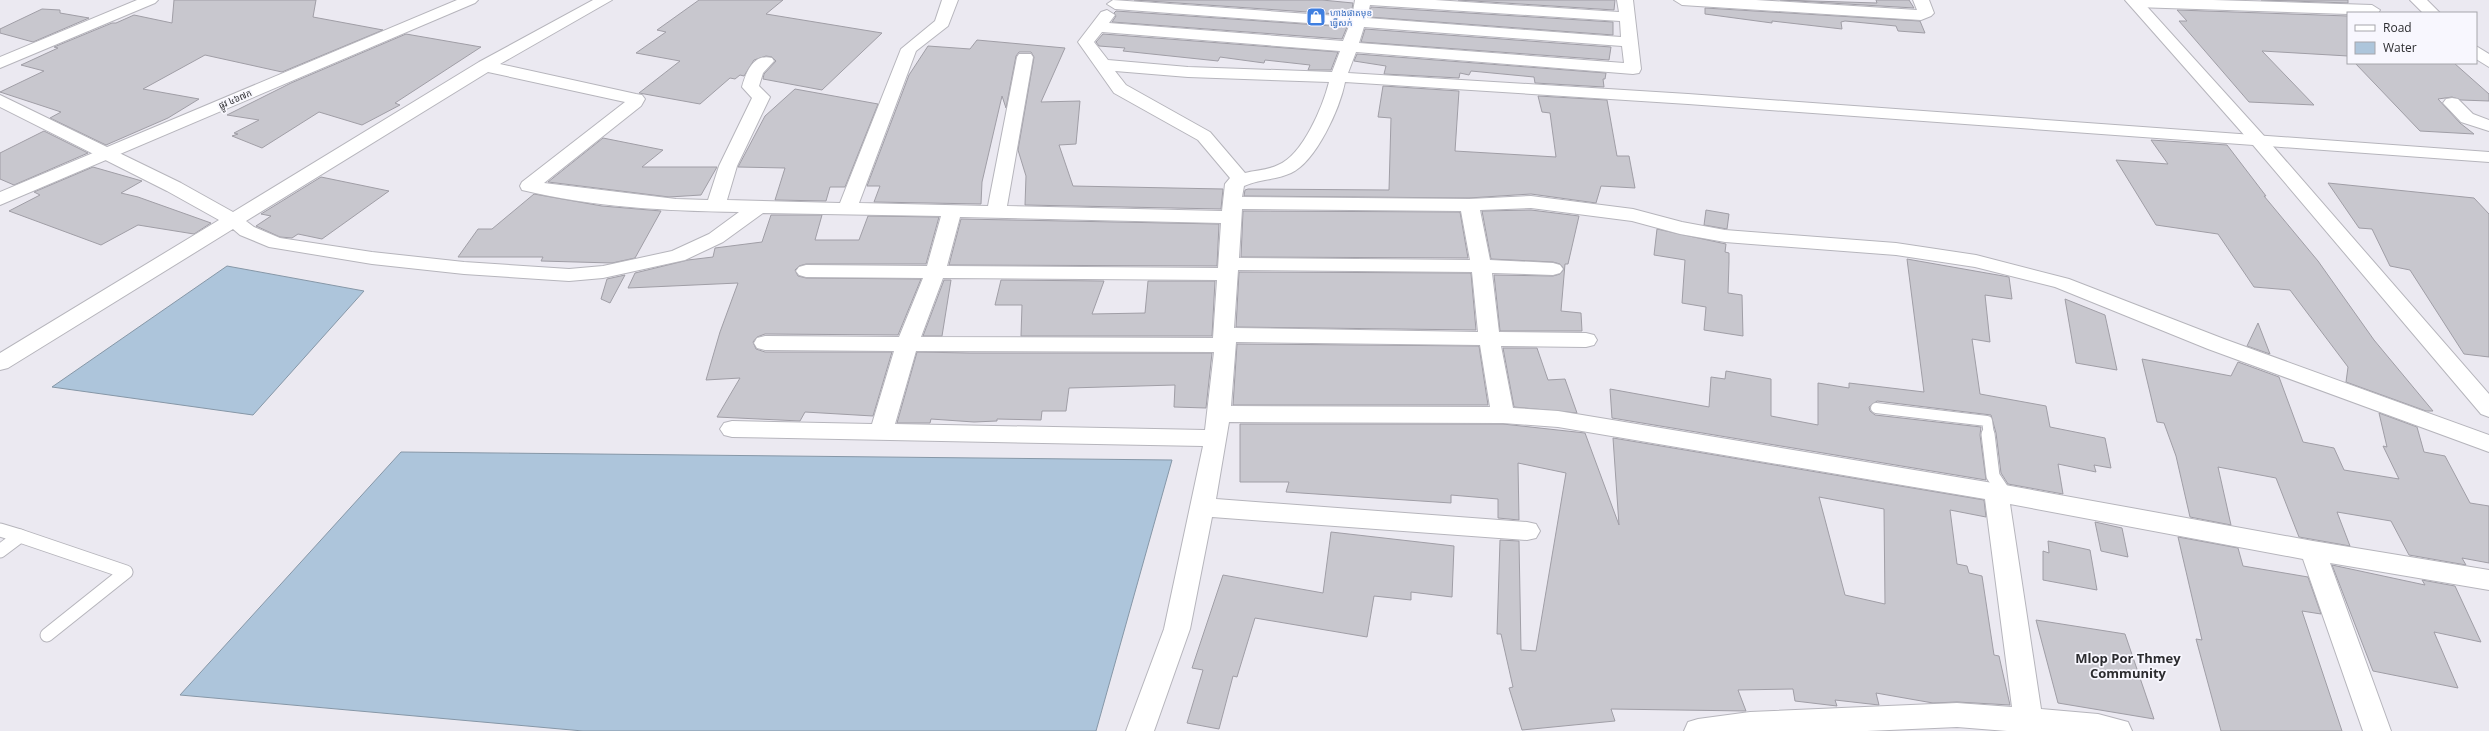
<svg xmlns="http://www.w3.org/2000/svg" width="2489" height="731" font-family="'Open Sans','Noto Sans Khmer',sans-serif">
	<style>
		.water { fill: #adc5db; stroke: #8697a7 }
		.building { fill: #c8c7ce; stroke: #a09ea6; fill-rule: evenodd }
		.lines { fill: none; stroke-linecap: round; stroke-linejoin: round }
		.lane-far1-casing { stroke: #b6b5bc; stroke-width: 12 }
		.lane-casing { stroke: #b6b5bc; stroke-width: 15 }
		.street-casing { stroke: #b6b5bc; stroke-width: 2 }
		.secondary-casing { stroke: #b6b5bc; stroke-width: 2 }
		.lane-far1 { stroke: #fff; stroke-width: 10 }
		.lane { stroke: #fff; stroke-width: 13 }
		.street { fill: #fff; fill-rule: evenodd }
		.secondary { fill: #fff; fill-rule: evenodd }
		.labels { text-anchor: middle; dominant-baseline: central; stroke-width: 3.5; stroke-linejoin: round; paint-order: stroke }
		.far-shop-label { font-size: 9px; fill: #366cbe; stroke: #f8f7fe; text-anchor: start }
		.far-street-label { font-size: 9px; fill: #2c2c2f; stroke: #f8f7fe }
		.near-neighbourhood-label { font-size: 13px; font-weight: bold; fill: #2c2c2f; stroke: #f8f7fe }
	</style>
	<rect width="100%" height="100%" fill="#ebe9f1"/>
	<!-- water -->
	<g class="water">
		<polygon points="227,266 364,291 253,415 52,387"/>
		<polygon points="401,452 1172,460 1096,731 583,731 180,695"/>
	</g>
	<!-- building -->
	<g class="building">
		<polygon points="174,0 316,0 313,17 383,30 282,72 205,55 143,89 199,99 168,118 106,145 50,118 61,112 0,92 44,71 21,65 58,48 54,47 112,23 116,23 134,15 172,23"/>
		<polygon points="699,0 783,0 766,14 882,33 822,90 763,79 764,74 776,61 772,57 766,56 754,60 744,76 740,75 735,79 730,78 700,104 639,93 680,61 636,53 666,32 657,30"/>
		<polygon points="1134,0 1322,0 1353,3 1351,15"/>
		<polygon points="1458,0 1615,0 1614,10"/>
		<polygon points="1780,0 1877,3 1876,0 1909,0 1914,8"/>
		<polygon points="2261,0 2348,0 2348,3"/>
		<polygon points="1371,7 1613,22 1613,35 1369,17"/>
		<polygon points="1705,8 1920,21 1925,33 1898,31 1896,26 1845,21 1841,22 1842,29 1772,21 1772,23 1705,14"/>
		<polygon points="42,9 60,10 60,13 89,18 33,42 0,33 0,29"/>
		<polygon points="2177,10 2348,16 2348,56 2262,51 2314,105 2249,102 2179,21 2187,21"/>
		<polygon points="1116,11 1347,27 1342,39 1112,22 1116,16 1114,13"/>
		<polygon points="1365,29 1611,47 1609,60 1361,42"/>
		<polygon points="406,34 481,47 395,103 400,105 362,125 319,112 262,148 232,136 238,134 234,133 259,120 227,115 291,83"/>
		<polygon points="1103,34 1338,52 1331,70 1308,70 1310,65 1265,60 1264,63 1220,57 1218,61 1123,51 1125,48 1099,46 1096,42"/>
		<polygon points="977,40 1065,48 1041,102 1080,101 1076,144 1059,145 1073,186 1223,189 1221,209 1025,205 1026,176 1018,150 1034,57 1031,52 1019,52 1016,56 1006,108 1002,96 982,182 981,204 874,202 880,186 867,186 909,75 928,46 970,49"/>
		<polygon points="1357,54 1606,73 1605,79 1603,79 1604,87 1535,83 1534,77 1471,71 1469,75 1460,73 1459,78 1384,74 1386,66 1354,61"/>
		<polygon points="2355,63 2454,63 2489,94 2489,101 2461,100 2452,97 2438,99 2460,123 2474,134 2420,131"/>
		<polygon points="1383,86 1459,91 1455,151 1556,157 1550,113 1542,112 1538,96 1607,100 1617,156 1629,156 1635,188 1601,186 1596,203 1531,194 1469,198 1244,196 1245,190 1248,189 1389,190 1391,118 1378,117"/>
		<polygon points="795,89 878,104 845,187 830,187 826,201 775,200 785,168 738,167 765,116"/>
		<polygon points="44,131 88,153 14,185 0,179 0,153"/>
		<polygon points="603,138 663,150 642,167 717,167 701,195 669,197 548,182"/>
		<polygon points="2151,140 2227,145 2266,196 2264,196 2318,261 2374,340 2433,411 2426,411 2346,382 2348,367 2290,290 2254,287 2218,234 2156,225 2116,160 2168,164"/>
		<polygon points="93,167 142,181 121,193 138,197 211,223 194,234 138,225 101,245 9,211 40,195 34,192"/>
		<polygon points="321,177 389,191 322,239 298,234 292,238 280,237 256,226 271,216 261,214"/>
		<polygon points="2328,183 2474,198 2489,214 2489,357 2464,354 2410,270 2390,266 2372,229 2359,228"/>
		<polygon points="534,194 602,206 661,211 635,258 612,263 541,261 543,257 458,257 478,229 492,229"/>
		<polygon points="1531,210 1579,216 1568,264 1565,264 1561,311 1581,313 1582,331 1500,331 1494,275 1553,276 1560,274 1564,269 1560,264 1553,262 1491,259 1482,211"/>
		<polygon points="1706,210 1729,214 1727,229 1704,225"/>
		<polygon points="1243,211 1460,212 1468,258 1241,257"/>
		<polygon points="771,215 822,215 815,240 859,240 868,216 939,217 926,264 806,264 799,266 795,270 798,276 806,278 921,279 898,335 765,334 757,337 753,342 756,349 765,352 892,352 873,416 805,412 800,421 717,417 740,378 706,380 720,332 738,283 628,288 635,273 688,260 713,257 715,248 762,242"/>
		<polygon points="961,219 1219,224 1217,266 949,265"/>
		<polygon points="1657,229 1726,244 1725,252 1729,253 1729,262 1728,293 1742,295 1743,336 1704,330 1706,307 1682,303 1685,260 1654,255"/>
		<polygon points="1907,259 2009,277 2012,299 1985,295 1990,342 1972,339 1980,394 2046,406 2050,427 2105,438 2111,468 2094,465 2096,472 2058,464 2063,494 2008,484 2001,473 1996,433 1991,415 1877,401 1869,407 1870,411 1875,415 1981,427 1980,435 1986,480 1612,418 1610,389 1709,407 1711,377 1725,379 1726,371 1771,379 1771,416 1818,425 1818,383 1849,388 1849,383 1924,392"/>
		<polygon points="1239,272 1471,273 1476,330 1236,327"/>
		<polygon points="625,275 610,303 601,299 607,279"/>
		<polygon points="944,280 951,280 942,336 923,336"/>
		<polygon points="1001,280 1104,281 1092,314 1145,313 1148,281 1215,281 1212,336 1021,336 1022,305 995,305"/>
		<polygon points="2065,299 2105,315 2117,370 2076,363"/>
		<polygon points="2258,323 2270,354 2247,346"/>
		<polygon points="1237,344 1479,346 1488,405 1233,405"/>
		<polygon points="1503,348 1537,348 1548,380 1565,379 1577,413 1514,407"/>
		<polygon points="917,352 969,353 1212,353 1206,408 1174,407 1175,385 1069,388 1066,411 1042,411 1041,420 997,419 997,421 974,422 931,419 930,423 897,423"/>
		<polygon points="2142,359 2231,376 2238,362 2279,377 2303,442 2334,448 2344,470 2399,479 2383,446 2387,447 2379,413 2417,427 2424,452 2445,456 2470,503 2489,506 2489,563 2462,558 2466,565 2409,555 2391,521 2337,512 2350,546 2299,537 2276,478 2218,467 2231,525 2190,517 2176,456 2164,423 2157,422"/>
		<path d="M1240,424H1503L1585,433L1619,525L1613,438L1984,500L1986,517L1950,510L1957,564L1967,566L1969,573L1982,576L1994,655L1999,656L2010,705L1957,702L1933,703L1876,693L1879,705L1835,700L1837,706L1795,701L1793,689L1738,690L1746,711L1611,709L1615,721L1522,730L1509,688L1513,687L1501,634H1497L1500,540L1519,541L1521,650L1536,651L1566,473L1518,463L1519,520L1498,518V499L1451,495V503L1286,492L1289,482H1240ZM1819,497L1884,509L1885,604L1845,595Z"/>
		<polygon points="2095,522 2122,528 2128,557 2101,551"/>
		<polygon points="1331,532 1454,546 1452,597 1411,592 1411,600 1374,596 1367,637 1255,618 1237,677 1233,676 1219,729 1187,723 1203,670 1192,668 1223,575 1323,593"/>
		<polygon points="2178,537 2238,548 2243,566 2308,577 2321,614 2302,611 2342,731 2221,731 2196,639 2202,640"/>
		<polygon points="2048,541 2090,550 2097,590 2043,580 2043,551 2049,553"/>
		<polygon points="2332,565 2425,585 2422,580 2455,586 2481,642 2434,632 2458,688 2373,671"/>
		<polygon points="2036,620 2125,634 2154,719 2058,703"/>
	</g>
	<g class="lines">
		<defs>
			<polyline id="lane-far1" points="1876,408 1987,421 1989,435"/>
			<g id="lane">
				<polyline points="1988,434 1993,476 2005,494"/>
				<polyline points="0,530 20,536 0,551"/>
				<polyline points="20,536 126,572 47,635"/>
			</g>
			<g id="street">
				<polygon points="137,0 158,0 155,3 0,68 0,57"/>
				<path d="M593,0H612L500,64L636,94L642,95L645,99L641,106L544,183L676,199L708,200L719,166L752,98L742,87C746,73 753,53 772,58L774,61L763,73L759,86L770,97L737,166L727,200L840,203L901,49L935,21L942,0H958L948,26L916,51L859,203L988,206L1017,57L1019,54H1031L1033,57L1007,206L1222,211L1225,184L1230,178L1198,140L1114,93L1078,42L1101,12L1107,10L1115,15L1109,23L1343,41L1349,26L1115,9L1107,4L1113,0L1352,17L1355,0H1435L1619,12L1617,0H1633L1641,69L1639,73L1633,74L1356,52L1348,73L1688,94L2489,152V162L1688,104L1345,82C1340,108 1316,162 1291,173C1276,180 1259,179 1244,186L1242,197L1469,199L1531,196L1633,209L1682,222L1725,230L1896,243L1976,255L2069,279L2224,339L2489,435V452L2208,349L2055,287L1975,267L1896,255L1725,242L1680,234L1632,221L1531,208L1480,210L1490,260L1553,263L1560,265L1563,269L1560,273L1553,275L1492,273L1499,332L1586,333L1594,335L1597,340L1594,345L1586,347L1501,346L1513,408L1558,411L2005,485L2313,541L2489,570V590L2330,563L2391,731H2363L2303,559L2010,504L2041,709L2098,714L2128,722L2132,731H2007L1957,727L1867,731H1684L1688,722L1698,719L1750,712L1957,703L2012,707L1985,499L1558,427L1503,423L1229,422L1216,499L1527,522L1536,524L1540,531L1536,538L1527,540L1212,517L1190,629L1154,731H1126L1164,629L1203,446L732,437L724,435L720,429L724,423L732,421L872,424L894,351L765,350L757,348L754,343L757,338L765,336L899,337L923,278L806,277L799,275L796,271L799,267L806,265L927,266L941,216L763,213L723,242L685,260L603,278L569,281L464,274L372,264L269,247L240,235L233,229L8,368L0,370V353L219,220L167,191L0,107V95L181,183L233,212L479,62ZM1370,5L1620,21L1621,37L1367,18ZM1364,27L1622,46L1624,63L1359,43ZM1102,32L1340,51L1332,72L1188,67L1108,60L1094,42ZM1115,71L1188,77L1329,82C1323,106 1303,155 1278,165C1268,170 1256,170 1245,173L1210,132L1126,85ZM488,72L625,102L522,182L520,186L522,190C592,207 667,211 739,212L709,234L672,251L603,266L569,269L464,262L372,252L280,238L254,227L246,221ZM1242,209L1461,211L1470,260L1239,258ZM960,217L1221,223L1218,268L947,266ZM1238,270L1472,272L1478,332L1234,328ZM943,278L1217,280L1213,338L921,337ZM1236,342L1480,345L1490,407L1231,406ZM916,351L1214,352L1205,430L895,424Z"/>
				<polygon points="1674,0 1756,0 1917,10 1913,0 1929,0 1934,13 1931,16 1921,20 1682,5"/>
				<polygon points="2129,0 2213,0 2372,5 2380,10 2378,13 2348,14 2135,7 2130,5"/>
				<polygon points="2410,0 2427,0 2440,13 2423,13"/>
				<polygon points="2476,46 2489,54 2489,67 2476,59"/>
				<polygon points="2452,98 2458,99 2473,114 2489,120 2489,131 2461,122 2443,103 2446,99"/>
			</g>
			<g id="secondary">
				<polygon points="457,0 478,0 475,3 0,205 0,192"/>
				<polygon points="2125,0 2141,0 2265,137 2489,394 2489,417 2481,414 2253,145"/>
			</g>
		</defs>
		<!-- lane-far1 casing -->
		<use href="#lane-far1" class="lane-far1-casing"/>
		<!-- lane casing -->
		<use href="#lane" class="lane-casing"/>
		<!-- street casing -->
		<use href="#street" class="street-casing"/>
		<!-- secondary casing -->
		<use href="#secondary" class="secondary-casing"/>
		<!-- lane-far1 -->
		<use href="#lane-far1" class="lane-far1"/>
		<!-- lane -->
		<use href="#lane" class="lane"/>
		<!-- street -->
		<use href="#street" class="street"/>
		<!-- secondary -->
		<use href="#secondary" class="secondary"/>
	</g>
	<!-- icons -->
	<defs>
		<symbol id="shop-square" viewBox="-11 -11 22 22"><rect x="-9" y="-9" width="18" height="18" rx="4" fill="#3f7fe0" stroke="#f8f7fe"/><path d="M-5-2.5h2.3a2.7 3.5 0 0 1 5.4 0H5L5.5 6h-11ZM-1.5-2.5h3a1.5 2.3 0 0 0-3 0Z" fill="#fff"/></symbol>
	</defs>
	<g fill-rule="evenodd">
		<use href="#shop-square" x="1305" y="6" width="22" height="22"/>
	</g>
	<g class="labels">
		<!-- far-shop labels -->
		<g class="far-shop-label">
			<text x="1330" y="12">ហាងផាតមុខ<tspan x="1330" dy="10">ធ្វើសក់</tspan></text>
		</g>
		<!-- far-street labels -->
		<g class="far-street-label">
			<text transform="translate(235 99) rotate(-23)">ផ្លូវ ៤៦៧ក</text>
		</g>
		<!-- near-neighbourhood labels -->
		<g class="near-neighbourhood-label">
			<text x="2128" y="658">Mlop Por Thmey<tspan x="2128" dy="15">Community</tspan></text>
		</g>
	</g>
	<!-- legend -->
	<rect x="2347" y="12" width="130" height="52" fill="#f8f7fe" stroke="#a6a6ab"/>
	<rect x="2355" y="25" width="20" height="6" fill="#ffffff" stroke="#a6a6ab"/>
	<text x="2383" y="32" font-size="12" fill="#2c2c2f">Road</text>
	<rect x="2355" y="42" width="20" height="12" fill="#adc5db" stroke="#a6a6ab"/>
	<text x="2383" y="52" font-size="12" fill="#2c2c2f">Water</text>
</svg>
